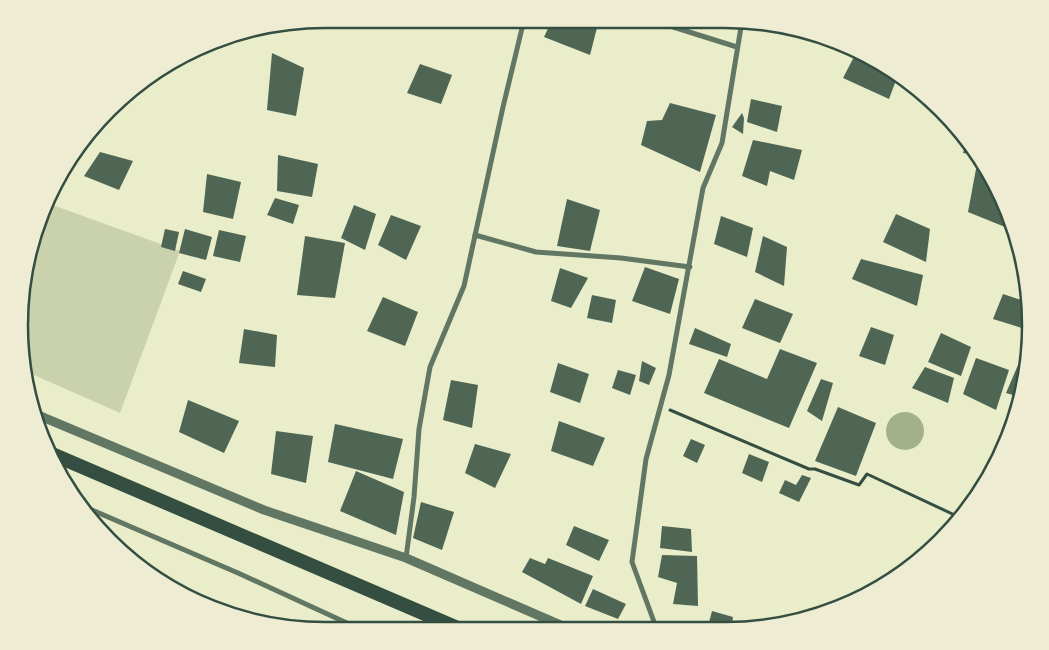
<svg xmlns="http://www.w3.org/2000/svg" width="1049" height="650" font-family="'Varela Round',sans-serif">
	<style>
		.green { fill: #cad2ad }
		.water { fill: #a3b18a }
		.building { fill: #4f6655 }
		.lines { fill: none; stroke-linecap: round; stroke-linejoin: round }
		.path { stroke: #344e41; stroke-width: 3 }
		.minor { stroke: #617663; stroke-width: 5 }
		.tertiary { stroke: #617663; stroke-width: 9 }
		.trunk { stroke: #344e41; stroke-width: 14 }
		.rim { fill: none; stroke: #344e41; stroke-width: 2.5 }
	</style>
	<rect width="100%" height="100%" fill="#e9edc9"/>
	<!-- green -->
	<polygon class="green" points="47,203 180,251 120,413 25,371 19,325 35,226"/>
	<!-- water -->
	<circle class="water" cx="905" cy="431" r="19"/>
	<!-- building -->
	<g class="building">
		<polygon points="552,20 599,20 590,55 544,37"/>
		<polygon points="857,51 898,75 889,99 843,78"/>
		<polygon points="272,53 304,68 296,116 267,110"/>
		<polygon points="420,64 452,75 441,104 407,93"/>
		<polygon points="751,99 782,106 777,132 747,122"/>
		<polygon points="670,103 716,115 700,172 641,145 647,121 662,120"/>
		<polygon points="742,113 744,118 743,134 732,127"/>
		<polygon points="753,140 802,150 794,180 770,171 767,186 742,176"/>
		<polygon points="965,145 971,151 974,155 963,153"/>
		<polygon points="100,152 133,161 119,190 84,176"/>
		<polygon points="278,155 318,164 312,197 277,191"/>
		<polygon points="976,169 989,172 1006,221 1005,227 968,212"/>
		<polygon points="207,174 241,182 233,219 203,212"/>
		<polygon points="275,198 299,205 293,224 267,215"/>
		<polygon points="567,199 600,210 590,251 557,246"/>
		<polygon points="354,205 376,214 365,250 341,238"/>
		<polygon points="896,214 930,229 926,262 883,242"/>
		<polygon points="391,215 421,226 406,260 378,245"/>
		<polygon points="721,216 753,228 747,257 714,244"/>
		<polygon points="165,229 179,232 175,251 161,247"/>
		<polygon points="185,229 212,237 206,260 179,253"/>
		<polygon points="219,230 246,236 240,262 213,256"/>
		<polygon points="305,236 345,243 335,298 297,295"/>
		<polygon points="763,236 787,247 784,286 755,272"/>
		<polygon points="861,259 923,275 917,306 852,279"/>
		<polygon points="645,267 679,279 670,314 632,301"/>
		<polygon points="560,268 588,278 571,308 551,301"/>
		<polygon points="183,271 206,279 201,292 178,284"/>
		<polygon points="1003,294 1027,302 1025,329 993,319"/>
		<polygon points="592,295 616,300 612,323 587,318"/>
		<polygon points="383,297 418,312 405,346 367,331"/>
		<polygon points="755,299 793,314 780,343 742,328"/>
		<polygon points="871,327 894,335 885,365 859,356"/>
		<polygon points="695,328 731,344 727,357 689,344"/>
		<polygon points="244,329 277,335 275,367 239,363"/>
		<polygon points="941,333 971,347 961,376 928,362"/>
		<polygon points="780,349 817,363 789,428 704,393 719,359 767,379"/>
		<polygon points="976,358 1009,370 996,410 963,394"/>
		<polygon points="1021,358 1023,359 1020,397 1006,393"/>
		<polygon points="642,361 656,368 649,385 639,381"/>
		<polygon points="558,363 589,374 580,403 550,392"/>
		<polygon points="925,367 954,378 948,403 912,388"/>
		<polygon points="618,370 636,375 630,395 612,388"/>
		<polygon points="821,379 833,383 822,421 807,411"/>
		<polygon points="451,380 478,385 472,428 443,420"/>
		<polygon points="188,400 239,421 224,453 179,432"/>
		<polygon points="838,407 876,423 856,476 815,461"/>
		<polygon points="559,421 605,438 593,466 551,451"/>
		<polygon points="335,424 403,439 393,479 328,462"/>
		<polygon points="276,431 313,436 306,483 271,474"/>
		<polygon points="691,439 705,445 697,463 683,456"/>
		<polygon points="475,444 511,454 495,488 465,473"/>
		<polygon points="749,454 769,462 762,482 742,473"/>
		<polygon points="356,471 404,492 396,535 340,511"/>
		<polygon points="802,475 811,478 799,502 779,493 785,480 796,485"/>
		<polygon points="421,502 454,512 442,550 413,538"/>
		<polygon points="574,526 609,540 599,561 566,545"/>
		<polygon points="662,526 691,529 692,552 660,548"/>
		<polygon points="662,555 697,556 698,606 673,604 677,583 658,577"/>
		<polygon points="530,558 545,564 548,558 593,576 581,604 522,572"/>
		<polygon points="593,589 626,604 618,619 585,606"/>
		<polygon points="712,611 733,617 731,631 707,630"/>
	</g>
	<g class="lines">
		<!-- path -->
		<polyline class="path" points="670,410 809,469 815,469 859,485 867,474 961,518"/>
		<!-- minor -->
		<g class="minor">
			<polyline points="654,21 737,47"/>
			<polyline points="475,235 536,252 621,258 690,267"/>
			<polyline points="78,504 238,573 360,629"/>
			<polyline points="406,558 414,497 419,429 430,367 464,286 503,107 524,20"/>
			<polyline points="657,630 632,562 646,459 669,375 703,188 722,143 742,21"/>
		</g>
		<!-- tertiary -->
		<polyline class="tertiary" points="33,413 264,510 406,558 572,630"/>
		<!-- trunk -->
		<polyline class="trunk" points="52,454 460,629"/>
	</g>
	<!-- crop -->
	<path d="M0 0H1049V650H0ZM325 28H725A297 297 0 0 1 1022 325V325A297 297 0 0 1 725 622H325A297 297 0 0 1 28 325V325A297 297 0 0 1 325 28Z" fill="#eeecd3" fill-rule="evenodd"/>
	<path class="rim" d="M325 28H725A297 297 0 0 1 1022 325V325A297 297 0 0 1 725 622H325A297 297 0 0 1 28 325V325A297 297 0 0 1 325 28Z"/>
</svg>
